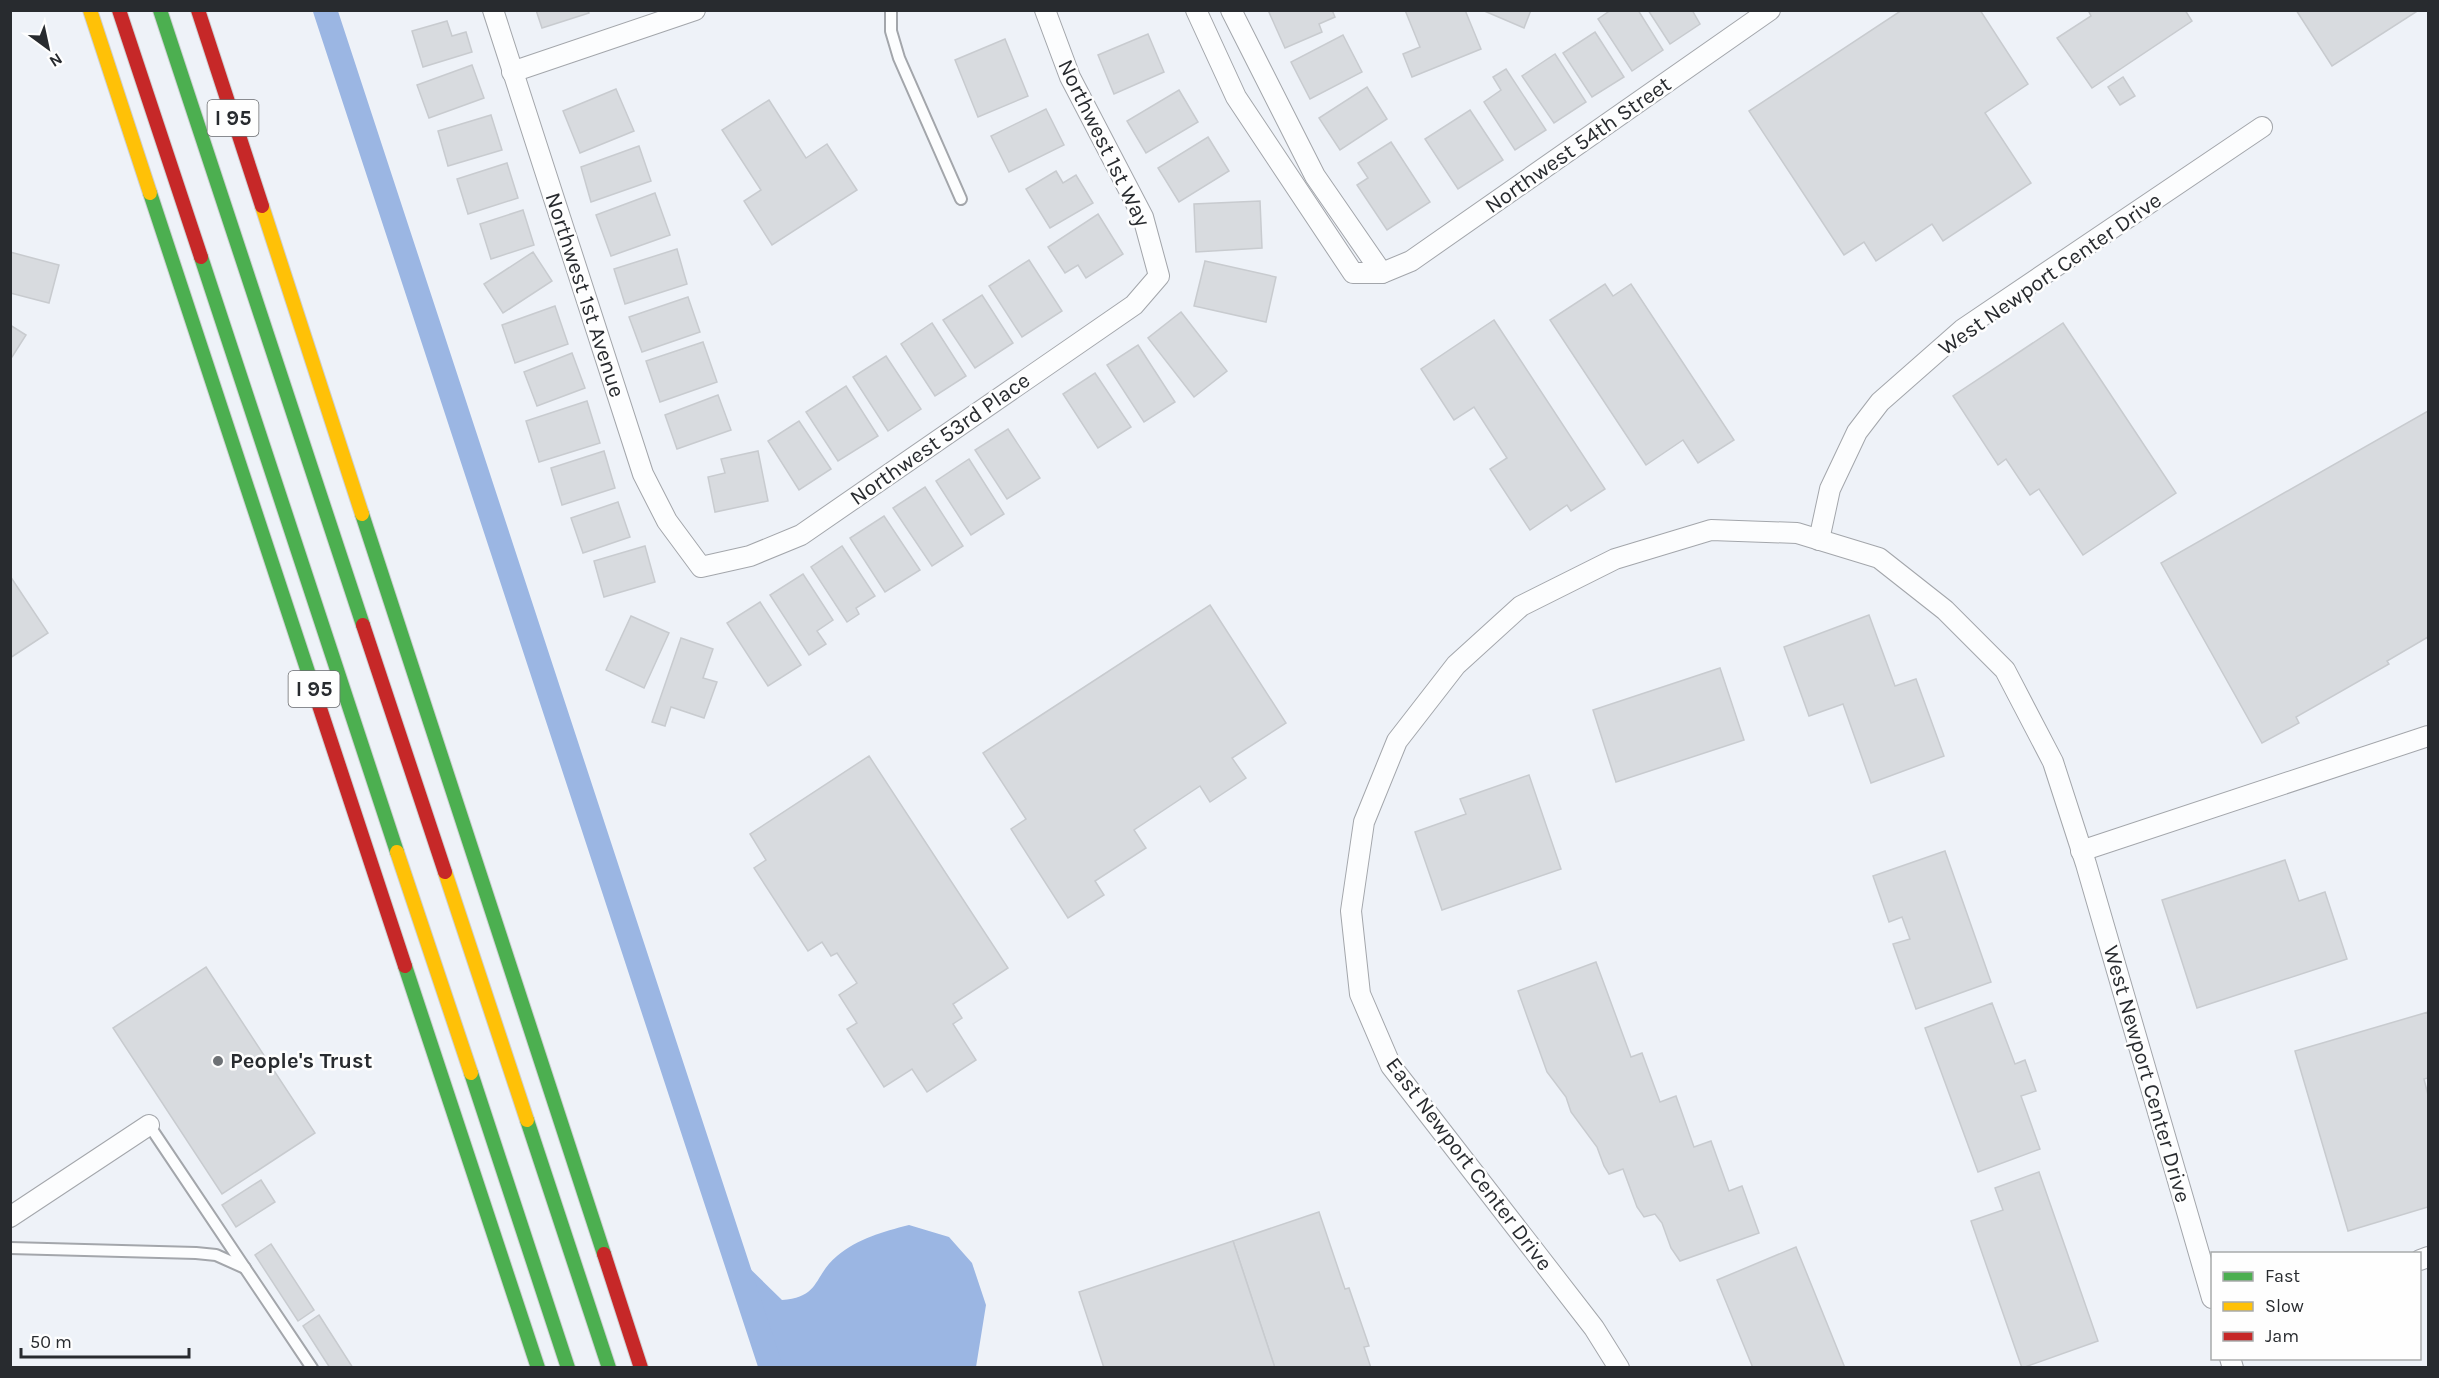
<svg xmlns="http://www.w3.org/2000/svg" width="2439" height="1378" font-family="Karla,sans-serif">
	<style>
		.water { fill: #9bb6e3 }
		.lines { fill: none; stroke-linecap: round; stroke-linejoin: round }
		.canal { stroke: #9bb6e3; stroke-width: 24 }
		.building { fill: #d8dbdf; stroke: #c8cbcf; stroke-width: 1.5 }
		.lane-casing { stroke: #a3a6ab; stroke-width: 14 }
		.street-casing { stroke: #a3a6ab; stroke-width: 22 }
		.fast-casing { stroke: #ced0d3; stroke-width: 16 }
		.slow-casing { stroke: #ced0d3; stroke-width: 16 }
		.jam-casing { stroke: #ced0d3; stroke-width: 16 }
		.lane { stroke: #fcfdfe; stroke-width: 10 }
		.street { stroke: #fcfdfe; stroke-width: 20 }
		.fast { stroke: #4caf50; stroke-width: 14 }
		.slow { stroke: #ffc107; stroke-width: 14 }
		.jam { stroke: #c62828; stroke-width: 14 }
		.poi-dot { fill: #6d7175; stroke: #fefefe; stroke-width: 2 }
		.labels { text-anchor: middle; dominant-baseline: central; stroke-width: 5; stroke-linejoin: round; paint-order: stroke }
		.shield { fill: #fefefe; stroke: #686a6d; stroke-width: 1.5 }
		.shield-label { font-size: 21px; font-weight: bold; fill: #282b2f }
		.street-label { font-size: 22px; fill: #282b2f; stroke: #fefefe }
		.poi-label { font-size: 22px; font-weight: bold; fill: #282b2f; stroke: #fefefe; text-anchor: start }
	</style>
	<rect width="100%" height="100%" fill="#eef2f8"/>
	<!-- water -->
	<path class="water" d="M909,1225L949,1237L972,1263L986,1305L976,1367H771L733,1252L782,1300C821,1297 813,1276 837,1256C859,1238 882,1232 909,1225Z"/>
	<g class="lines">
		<!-- canal -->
		<polyline class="canal" points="325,10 771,1368"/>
	</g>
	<!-- building -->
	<g class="building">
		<polygon points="536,10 588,10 589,13 542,28"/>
		<polygon points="1268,10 1332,10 1335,17 1319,24 1322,32 1285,48"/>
		<polygon points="1405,10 1465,10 1481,49 1412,77 1403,54 1420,47"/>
		<polygon points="1482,10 1531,10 1524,28"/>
		<polygon points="1611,10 1638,10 1663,50 1632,71 1598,19"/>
		<polygon points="1648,10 1692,10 1700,24 1670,44"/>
		<polygon points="1902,10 1980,10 2028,84 1985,113 2031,183 1943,241 1932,224 1876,261 1864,242 1844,255 1749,111"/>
		<polygon points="2088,10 2185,10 2192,21 2092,88 2057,38 2091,16"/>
		<polygon points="2296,10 2419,10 2332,66"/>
		<polygon points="447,21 452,36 466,32 472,52 423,67 412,31"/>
		<polygon points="1595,32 1624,77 1592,97 1563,53"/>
		<polygon points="1148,34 1164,72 1114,94 1098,55"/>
		<polygon points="1343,35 1362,72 1310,99 1291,62"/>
		<polygon points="1005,39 1028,96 978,117 955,60"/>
		<polygon points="1555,54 1586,102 1554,123 1522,76"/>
		<polygon points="472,65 484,98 429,118 417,85"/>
		<polygon points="1506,69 1546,130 1515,150 1484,102 1501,90 1493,77"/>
		<polygon points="2123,77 2135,96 2120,105 2108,87"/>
		<polygon points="1367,87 1387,119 1340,150 1319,118"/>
		<polygon points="616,89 634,131 580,153 563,111"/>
		<polygon points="1179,90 1198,122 1146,153 1127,121"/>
		<polygon points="769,100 806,158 827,144 857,190 772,245 744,201 761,190 722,130"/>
		<polygon points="1046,109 1064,145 1009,172 991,136"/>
		<polygon points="1470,110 1503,160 1458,189 1425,139"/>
		<polygon points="491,115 502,150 448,166 438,131"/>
		<polygon points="1208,137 1229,171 1179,202 1158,168"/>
		<polygon points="1391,142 1430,202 1387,230 1357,185 1368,178 1358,163"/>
		<polygon points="639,146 651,181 591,202 581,167"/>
		<polygon points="507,163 518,198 468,214 457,179"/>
		<polygon points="1056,171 1063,183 1076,175 1093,203 1050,228 1026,189"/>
		<polygon points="655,193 670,235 611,256 596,215"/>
		<polygon points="1260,201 1262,248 1196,252 1194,204"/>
		<polygon points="523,210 534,245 491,259 480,224"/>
		<polygon points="1098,214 1123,254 1086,278 1078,265 1065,273 1048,247"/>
		<polygon points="677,249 687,284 625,304 614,269"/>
		<polygon points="10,252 59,265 49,303 10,293"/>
		<polygon points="533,252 552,281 503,313 484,284"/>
		<polygon points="1029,260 1062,311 1022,337 989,286"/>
		<polygon points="1205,261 1276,277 1266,322 1194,306"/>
		<polygon points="1605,284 1613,296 1631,284 1734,440 1698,463 1683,440 1646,465 1550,320"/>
		<polygon points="982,295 1013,343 975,368 943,320"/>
		<polygon points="688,297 700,332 642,352 629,317"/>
		<polygon points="555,306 568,344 515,363 502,325"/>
		<polygon points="1181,312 1227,371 1194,397 1148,338"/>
		<polygon points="1494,320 1605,489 1571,511 1567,505 1530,530 1490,469 1507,458 1474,407 1454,420 1421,369"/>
		<polygon points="932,323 966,376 935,396 901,344"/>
		<polygon points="2063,323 2176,493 2083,555 2039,489 2030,495 2006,459 1998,465 1953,396"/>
		<polygon points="10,325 26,335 12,357 10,357"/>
		<polygon points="703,342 717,382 660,402 646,361"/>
		<polygon points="1138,345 1175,402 1144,422 1107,365"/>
		<polygon points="572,353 585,388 537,406 524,372"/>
		<polygon points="886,356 921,409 888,431 853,377"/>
		<polygon points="1095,373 1131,427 1098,448 1063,394"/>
		<polygon points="846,386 878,436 838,461 806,412"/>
		<polygon points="718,395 731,430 677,449 665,415"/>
		<polygon points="587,401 600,443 539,462 526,421"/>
		<polygon points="2428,411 2428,637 2387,661 2389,664 2296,717 2299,723 2262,743 2161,563"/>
		<polygon points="799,421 831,469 799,490 768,441"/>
		<polygon points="1008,429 1040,478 1007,499 975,450"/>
		<polygon points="604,451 615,488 562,505 551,468"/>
		<polygon points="758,451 768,501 715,512 708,477 725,473 721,459"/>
		<polygon points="969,459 1004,514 971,535 936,481"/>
		<polygon points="925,487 963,546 932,566 893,508"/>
		<polygon points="618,502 630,537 583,553 571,518"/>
		<polygon points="884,516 920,570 885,592 850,538"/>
		<polygon points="645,546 655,582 604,597 594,561"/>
		<polygon points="842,546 875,596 856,608 859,614 847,622 811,567"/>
		<polygon points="803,574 833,620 817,631 826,644 809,655 770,595"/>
		<polygon points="10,576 48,633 10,658"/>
		<polygon points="760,602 801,665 768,686 727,623"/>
		<polygon points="1210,605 1286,723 1232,758 1246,778 1210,802 1200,786 1134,830 1146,848 1095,881 1104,895 1068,918 1011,829 1026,819 983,753"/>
		<polygon points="1869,615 1895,686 1916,679 1944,756 1871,783 1843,704 1809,716 1784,647"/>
		<polygon points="631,616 669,633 644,688 606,670"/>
		<polygon points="681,638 713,649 703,678 717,682 704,718 671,707 665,726 652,722"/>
		<polygon points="1720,668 1744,740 1616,782 1593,710"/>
		<polygon points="869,756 1008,968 953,1004 962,1018 953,1024 976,1060 927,1092 912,1069 884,1087 847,1029 857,1023 839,995 857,983 837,953 831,956 822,942 808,951 754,868 766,860 750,834"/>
		<polygon points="1529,775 1561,869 1442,910 1415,832 1466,814 1460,799"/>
		<polygon points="1945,851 1991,982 1916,1009 1893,944 1910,939 1902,917 1889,922 1873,876"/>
		<polygon points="2285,860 2299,901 2325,892 2347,959 2197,1008 2162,900"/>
		<polygon points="1596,962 1631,1057 1642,1053 1660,1102 1676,1096 1694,1147 1711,1141 1729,1191 1742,1186 1759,1233 1680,1261 1671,1248 1662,1223 1655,1214 1644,1217 1637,1207 1623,1169 1609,1174 1604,1166 1597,1147 1571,1112 1566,1097 1547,1072 1518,991"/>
		<polygon points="206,967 315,1133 222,1194 113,1028"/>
		<polygon points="1992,1003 2015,1064 2025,1060 2036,1091 2021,1096 2040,1149 1978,1172 1925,1028"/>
		<polygon points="2428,1012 2428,1078 2424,1079 2428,1095 2428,1207 2348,1231 2295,1051"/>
		<polygon points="2039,1172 2098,1341 2022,1368 1971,1221 2003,1210 1995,1188"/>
		<polygon points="261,1180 275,1202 236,1227 222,1205"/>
		<polygon points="1319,1212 1345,1289 1349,1288 1369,1346 1364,1347 1371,1368 1275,1368 1233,1241"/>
		<polygon points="1233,1241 1275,1368 1104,1368 1079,1292"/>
		<polygon points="271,1244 314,1310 298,1321 255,1255"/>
		<polygon points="1796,1247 1845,1368 1753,1368 1717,1280"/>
		<polygon points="319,1315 353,1368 330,1368 303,1326"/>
	</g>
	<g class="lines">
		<defs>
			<g id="lane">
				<polyline points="891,10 891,31 899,58 961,199"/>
				<polyline points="149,1125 312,1368"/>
				<polyline points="10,1248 196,1253 216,1255 245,1268"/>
			</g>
			<g id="street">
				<polyline points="493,10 643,474 667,521 701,567 750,556 801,535 1134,305 1159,276 1143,217 1070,77 1045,10"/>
				<polyline points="1196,10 1236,97 1353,273 1382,273 1411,261 1770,10"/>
				<polyline points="1231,10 1315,176 1382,273"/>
				<polyline points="512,72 695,10"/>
				<polyline points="1819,540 1830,489 1857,432 1880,402 1963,329 2262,127"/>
				<polyline points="2081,851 2428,736"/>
				<polyline points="10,1217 149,1125"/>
				<polyline points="2420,1260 2428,1257"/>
				<polyline points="2230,1358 2233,1368"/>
				<polyline points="1619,1368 1594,1328 1391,1066 1360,994 1351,911 1364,822 1397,741 1456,665 1521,606 1615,559 1711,530 1797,533 1879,558 1945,610 2005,670 2053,762 2086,864 2212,1298"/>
			</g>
			<g id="fast">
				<polyline points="160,10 363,625"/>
				<polyline points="150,193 312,684"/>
				<polyline points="201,257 397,852"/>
				<polyline points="362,514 604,1254"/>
				<polyline points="405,966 538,1368"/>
				<polyline points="471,1073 568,1368"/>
				<polyline points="527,1120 609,1368"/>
			</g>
			<g id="slow">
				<polyline points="90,10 150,193"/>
				<polyline points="262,206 362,514"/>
				<polyline points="397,852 471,1073"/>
				<polyline points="445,872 527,1120"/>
			</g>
			<g id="jam">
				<polyline points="119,10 201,257"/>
				<polyline points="198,10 262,206"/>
				<polyline points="363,625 445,872"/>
				<polyline points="312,684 405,966"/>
				<polyline points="604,1254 641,1368"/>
			</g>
		</defs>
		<!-- lane casing -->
		<use href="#lane" class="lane-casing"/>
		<!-- street casing -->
		<use href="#street" class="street-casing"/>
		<!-- fast casing -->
		<use href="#fast" class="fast-casing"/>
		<!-- slow casing -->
		<use href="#slow" class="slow-casing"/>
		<!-- jam casing -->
		<use href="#jam" class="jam-casing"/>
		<!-- lane -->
		<use href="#lane" class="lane"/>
		<!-- street -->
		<use href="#street" class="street"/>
		<!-- fast -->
		<use href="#fast" class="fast"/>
		<!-- slow -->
		<use href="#slow" class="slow"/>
		<!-- jam -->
		<use href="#jam" class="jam"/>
	</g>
	<!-- markers -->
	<circle class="poi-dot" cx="218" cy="1061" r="6"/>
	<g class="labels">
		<!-- shield labels -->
		<g class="shield">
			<rect x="207.5" y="100" width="51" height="36" rx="4.5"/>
			<rect x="288.5" y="671" width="51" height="36" rx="4.5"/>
		</g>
		<g class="shield-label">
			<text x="233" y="118">I 95</text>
			<text x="314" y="689">I 95</text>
		</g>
		<!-- street labels -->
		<g class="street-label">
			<text transform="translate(1104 143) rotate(64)">Northwest 1st Way</text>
			<text transform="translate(1578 145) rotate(-35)">Northwest 54th Street</text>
			<text transform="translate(2050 274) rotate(-35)">West Newport Center Drive</text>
			<text transform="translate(585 295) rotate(72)">Northwest 1st Avenue</text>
			<text transform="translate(940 439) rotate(-35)">Northwest 53rd Place</text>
			<text transform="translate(2147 1074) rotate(74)">West Newport Center Drive</text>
			<text transform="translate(1469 1164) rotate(53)">East Newport Center Drive</text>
		</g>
		<!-- poi labels -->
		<g class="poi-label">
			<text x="230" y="1061">People's Trust</text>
		</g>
	</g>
	<!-- border -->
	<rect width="2439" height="1378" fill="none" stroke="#282b2f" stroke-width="24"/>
	<!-- legend -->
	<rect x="2211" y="1252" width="210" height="108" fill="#fefefe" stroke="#a8aaab" stroke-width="1.5"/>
	<rect x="2223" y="1272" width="30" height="9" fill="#4caf50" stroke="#a8aaab" stroke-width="1.5"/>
	<text x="2265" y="1282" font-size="18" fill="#282b2f">Fast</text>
	<rect x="2223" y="1302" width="30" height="9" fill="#ffc107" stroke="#a8aaab" stroke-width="1.5"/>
	<text x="2265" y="1312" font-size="18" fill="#282b2f">Slow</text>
	<rect x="2223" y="1332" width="30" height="9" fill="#c62828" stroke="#a8aaab" stroke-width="1.5"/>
	<text x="2265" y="1342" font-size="18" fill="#282b2f">Jam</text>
	<!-- north arrow -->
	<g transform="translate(48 48) rotate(147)" stroke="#fefefe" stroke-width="4.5" paint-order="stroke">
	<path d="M0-4.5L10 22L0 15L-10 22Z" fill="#282b2f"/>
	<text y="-9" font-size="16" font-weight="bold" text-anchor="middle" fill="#282b2f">N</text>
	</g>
	<!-- scale -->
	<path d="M21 1348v9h168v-9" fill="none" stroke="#282b2f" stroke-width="3"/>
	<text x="30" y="1348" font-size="18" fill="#282b2f" stroke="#fefefe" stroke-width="4.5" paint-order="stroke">50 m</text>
</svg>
